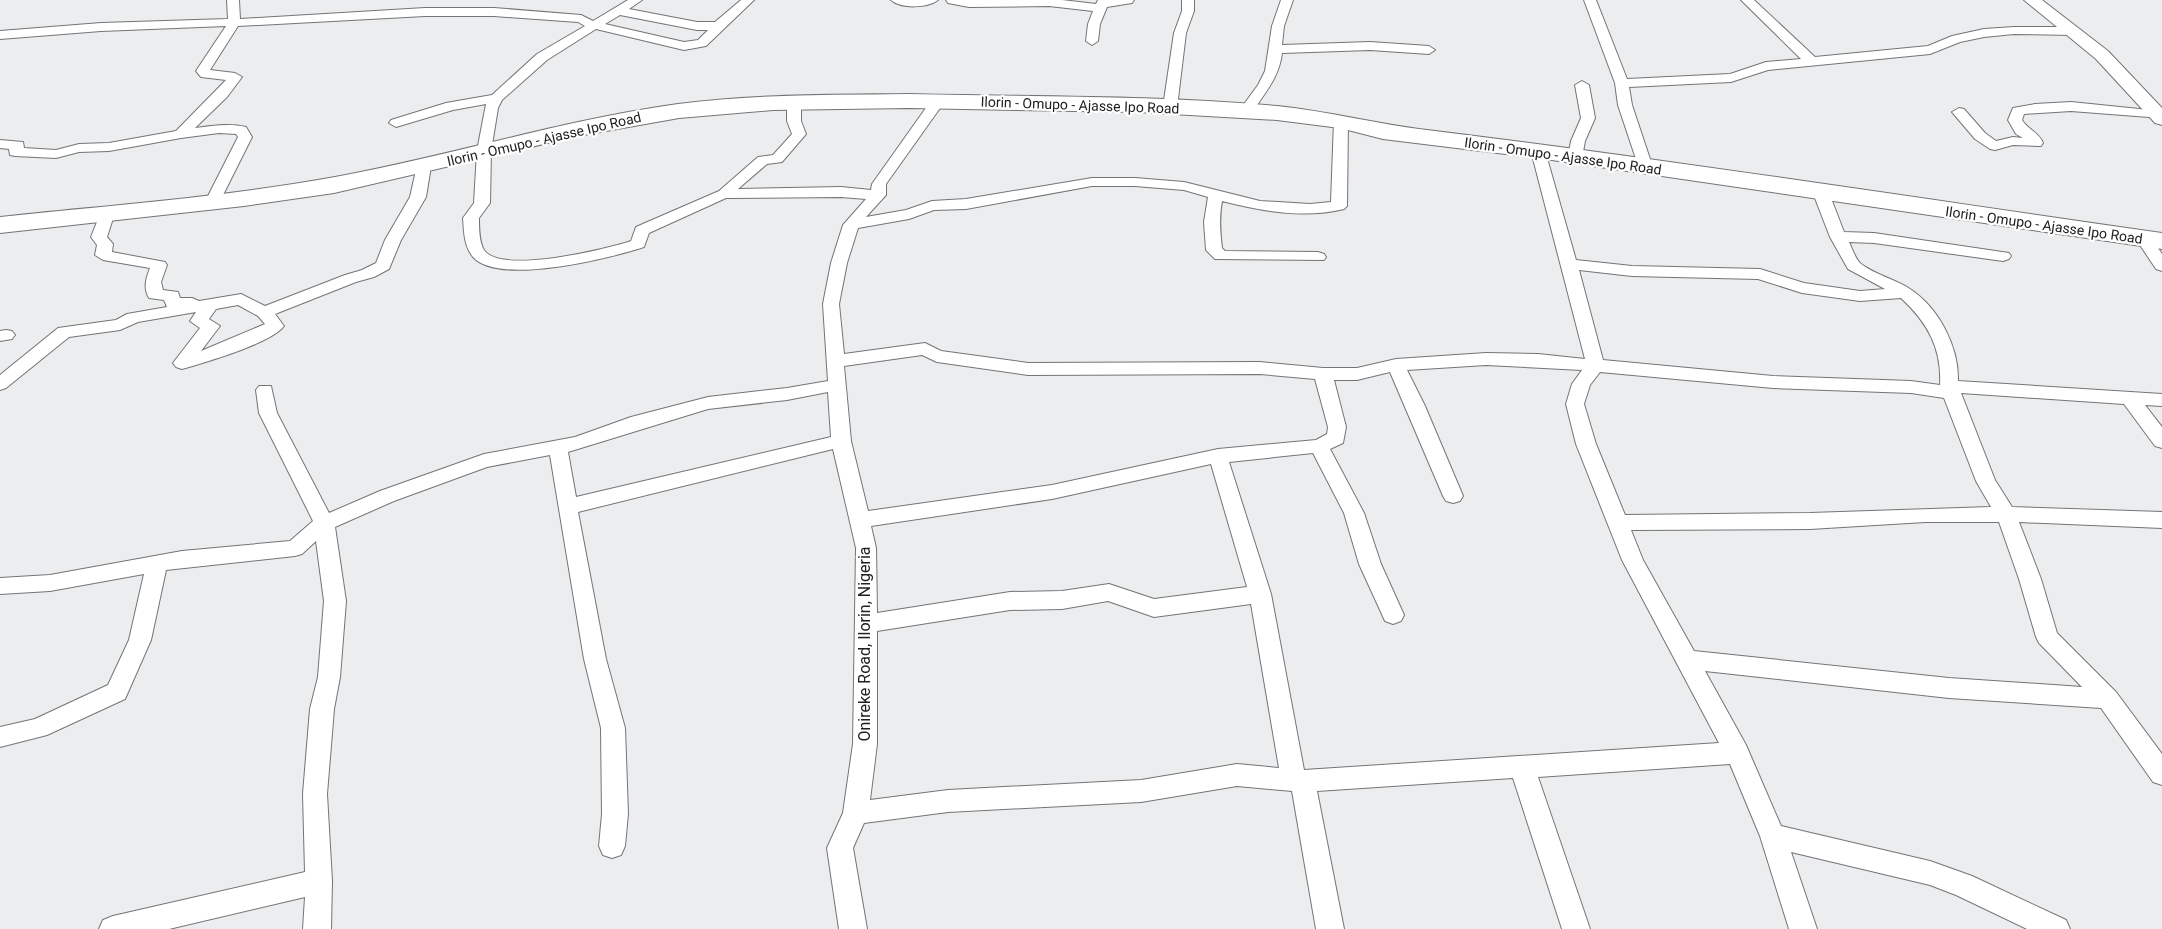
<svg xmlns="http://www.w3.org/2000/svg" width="2162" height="929" font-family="Roboto,sans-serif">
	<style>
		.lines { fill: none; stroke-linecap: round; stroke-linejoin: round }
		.street-casing { stroke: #737475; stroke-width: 2 }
		.secondary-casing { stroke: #737475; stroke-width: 2 }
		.highway-casing { stroke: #737475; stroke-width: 2 }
		.street { fill: #fff; fill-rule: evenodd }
		.secondary { fill: #fff; fill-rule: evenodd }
		.highway { fill: #fff; fill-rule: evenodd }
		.labels { text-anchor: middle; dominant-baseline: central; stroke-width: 4.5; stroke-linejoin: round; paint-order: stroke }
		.far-street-label { font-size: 14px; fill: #202021; stroke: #fff }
		.street-label { font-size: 16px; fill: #202021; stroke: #fff }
	</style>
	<rect width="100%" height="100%" fill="#ecedef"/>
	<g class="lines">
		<defs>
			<g id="street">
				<path d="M227,0H239L240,19L425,8H494L581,15L593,21L628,0H642L629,9L697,22H715L741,0H754L706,46L684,50L596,29L547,60L502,100L498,108L491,151L490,203L479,218C479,228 479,242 484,250C501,275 607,249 631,241L636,227L719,191L758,157L773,155L792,134L787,121V102L794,98L801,102V121L806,134L782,162L767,164L738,189L841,187L871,190L872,184L933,98H943L945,101L886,184V195L866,217L906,210L932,201L966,199L1092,178H1135L1184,182L1260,201L1310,204L1331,202L1334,121L1341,117L1348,121L1347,206L1344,209C1304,219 1261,211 1222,201C1219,217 1220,232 1222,248L1225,251L1318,252L1324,254L1326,257L1324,260L1215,259L1206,250L1204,222L1208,197L1184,190L1135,186H1092L966,209L934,210L909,219L858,228L847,263L839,304L844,354L925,343L941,351L1028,363L1260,362L1323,368H1357L1396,359L1486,353L1538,354L1585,359L1531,151L1538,147L1545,151L1576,260L1632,266L1760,269L1804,283L1860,291L1885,289L1848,269L1830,237L1813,193L1821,188L1829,193L1844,232L1874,233L2009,253L2011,256L2009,259L2003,261L1874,243L1849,242C1852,248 1855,258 1860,263C1871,273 1897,280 1910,289C1939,308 1959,347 1958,381L2162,394V406L2145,405L2162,427V448L2155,446L2124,404L1961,393L1995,480L2012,507L2162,512V528L2019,522L2041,579L2057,633L2116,692L2162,754V785L2153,782L2101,708L1949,698L1705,671L1746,745L1781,826L1930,861L1972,876L2066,920L2070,929H2027L1956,895L1930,885L1791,852L1817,929H1789L1760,836L1730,764L1538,777L1590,929H1562L1513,778L1317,791L1344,929H1316L1292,791L1237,786L1141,802L948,812L864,823L853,848L867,929H839L827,848L843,813L853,744L856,548L833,449L578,512L606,659L625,728L628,814L625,846L621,855L612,858L603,855L599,846L602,814L601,728L584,659L550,455L487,467L394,501L335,527L346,601L340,677L334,709L327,794L332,881L331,929H303L305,897L169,929H99L103,920L113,916L305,872L303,794L310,709L318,677L324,601L316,541L302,554L295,556L166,570L151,640L125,699L47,735L0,747V727L35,719L108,685L129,640L144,574L50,591L0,594V578L50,575L182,551L290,541L313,521L259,413L256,390L259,386H271L277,413L329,513L380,491L484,454L575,437L631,417L708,397L787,388L828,381L823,304L831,263L843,225L866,199L841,197L726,198L649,233L644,247C611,258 499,286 473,257C464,246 464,232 463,218L474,203L477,151L486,104L453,110L396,127L389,123L391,120L446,103L492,95L537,54L585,26L578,22L494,16H425L238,26L210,70L235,73L242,77L227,97L195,128C212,126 229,123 246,127L252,137L219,203H209L206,200L238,137L236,134L219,133L181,138L109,151L79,152L56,158L15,156L10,155L9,149L0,148V140L23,142L24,148L56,150L79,144L109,143L176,131L226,80L201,77L196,71L226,26L101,31L0,39V31L101,23L228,19ZM620,15L697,30H708L698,40L684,42L605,24ZM1579,270L1632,276L1758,279L1802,293L1860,301L1901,298C1928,323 1942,349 1940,385L1911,381L1773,376L1603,360ZM922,355L937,362L1028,375L1260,374L1315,379L1328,427L1327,434L1316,440L1218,449L1052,485L868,511L851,441L844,366ZM1486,365L1582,370L1572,384L1566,404L1576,444L1622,560L1719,743L1304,770L1271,594L1229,462L1313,453L1344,513L1359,564L1385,621L1393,624L1401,621L1404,615L1381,564L1364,513L1330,449L1343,443L1346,427L1334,380H1357L1390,372L1443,496L1446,501L1453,503L1460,501L1463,496L1425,406L1407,370ZM1600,372L1773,388L1911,393L1944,398L1976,481L1991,507L1810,513L1625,515L1596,444L1584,404L1590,385ZM828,392L831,437L576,497L568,452L708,409L787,400ZM1211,464L1247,587L1154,599L1109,584L1062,591L1010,592L877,613L876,548L871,526L1052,499ZM1925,522H1999L2019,579L2036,637L2039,643L2082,687L1949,678L1694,651L1643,560L1631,530L1810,529ZM1108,601L1154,617L1251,604L1279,768L1237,764L1141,780L948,790L870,800L877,744V631L1010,610L1062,609Z"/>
				<path d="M891,0H938C928,8 901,9 891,0Z"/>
				<polygon points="946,0 1062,0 1096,4 1098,0 1134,0 1132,3 1107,7 1100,24 1098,41 1092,45 1086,41 1088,24 1093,11 1049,6 969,7 948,3"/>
				<polygon points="1182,0 1194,0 1194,11 1186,33 1177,107 1170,111 1163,107 1174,33 1182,11"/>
				<path d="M1281,0H1293L1284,26L1282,45L1370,42L1429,46L1435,50L1429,54L1370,50L1282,53C1279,79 1264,93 1251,114H1241L1239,111L1258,85L1265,71L1272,26Z"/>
				<polygon points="1584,0 1596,0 1627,79 1730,74 1766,62 1801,59 1741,0 1754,0 1815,57 1928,46 1952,36 1984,29 2014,27 2073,27 2079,31 2073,35 2014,34 1984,37 1960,42 1930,54 1768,70 1731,82 1629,87 1632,105 1653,168 1646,172 1639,168 1618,105 1615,83"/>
				<polygon points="1582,81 1589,85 1595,118 1585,141 1582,157 1575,161 1568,157 1571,141 1581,118 1575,85"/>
				<path d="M2071,102L2159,111L2162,112V118L2071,111L2024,114L2022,120C2028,130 2039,132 2043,143L2041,146L2013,145L1995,150L1990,149L1975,139L1952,112L1959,108L1964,109L1985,133L1996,141L2013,137L2023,138L2016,134L2008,120L2013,108L2035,104Z"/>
				<path d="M424,162L431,166L426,197L401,240L389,269L374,277L356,282L275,314L284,326C272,343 203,363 182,369L176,367L173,363L200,328L190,321L196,312L138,322L120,330L69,337L6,388L0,390V375L58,328L116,320L127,314L167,307L164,300L149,298C143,288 146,278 150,268L103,260L95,255L97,245L91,237L102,209H112L115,212L107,237L113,244L112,252L165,262L167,265L161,282L163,290L178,292L180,298H192L199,301L241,294L265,306L345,275L362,270L376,263L385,240L410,197L417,166ZM238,305L258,316L265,324L201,351L220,326L209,319L216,309Z"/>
				<polygon points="2144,234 2150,236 2162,254 2162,271 2156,269 2136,239"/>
				<polygon points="6,330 12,331 15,335 12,339 0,341 0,331"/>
			</g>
			<polygon id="secondary" points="2024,0 2042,0 2108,51 2162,108 2162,125 2155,123 2096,59"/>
			<path id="highway" d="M909,94C1031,97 1155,95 1277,106C1328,111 1376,124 1427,130C1672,160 1917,198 2162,233V249L1538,158L1383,139L1340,128L1277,120L1137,112L909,108L773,110L679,118L578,136L334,193L244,206L0,233V217C111,205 225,197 335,177C450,156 562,120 678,104C755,94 832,95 909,94Z"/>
		</defs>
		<!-- street casing -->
		<use href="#street" class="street-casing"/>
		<!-- secondary casing -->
		<use href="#secondary" class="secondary-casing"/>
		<!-- highway casing -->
		<use href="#highway" class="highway-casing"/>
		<!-- street -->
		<use href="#street" class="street"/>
		<!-- secondary -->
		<use href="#secondary" class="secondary"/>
		<!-- highway -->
		<use href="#highway" class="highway"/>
	</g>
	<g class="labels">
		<!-- far-street labels -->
		<g class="far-street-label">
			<text transform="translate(1080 105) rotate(2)">Ilorin - Omupo - Ajasse Ipo Road</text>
			<text transform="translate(544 139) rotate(-13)">Ilorin - Omupo - Ajasse Ipo Road</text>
			<text transform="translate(1563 156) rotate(8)">Ilorin - Omupo - Ajasse Ipo Road</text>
			<text transform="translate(2044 225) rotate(8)">Ilorin - Omupo - Ajasse Ipo Road</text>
		</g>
		<!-- street labels -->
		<g class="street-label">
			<text transform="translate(864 644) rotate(-90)">Onireke Road, Ilorin, Nigeria</text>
		</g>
	</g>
</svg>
